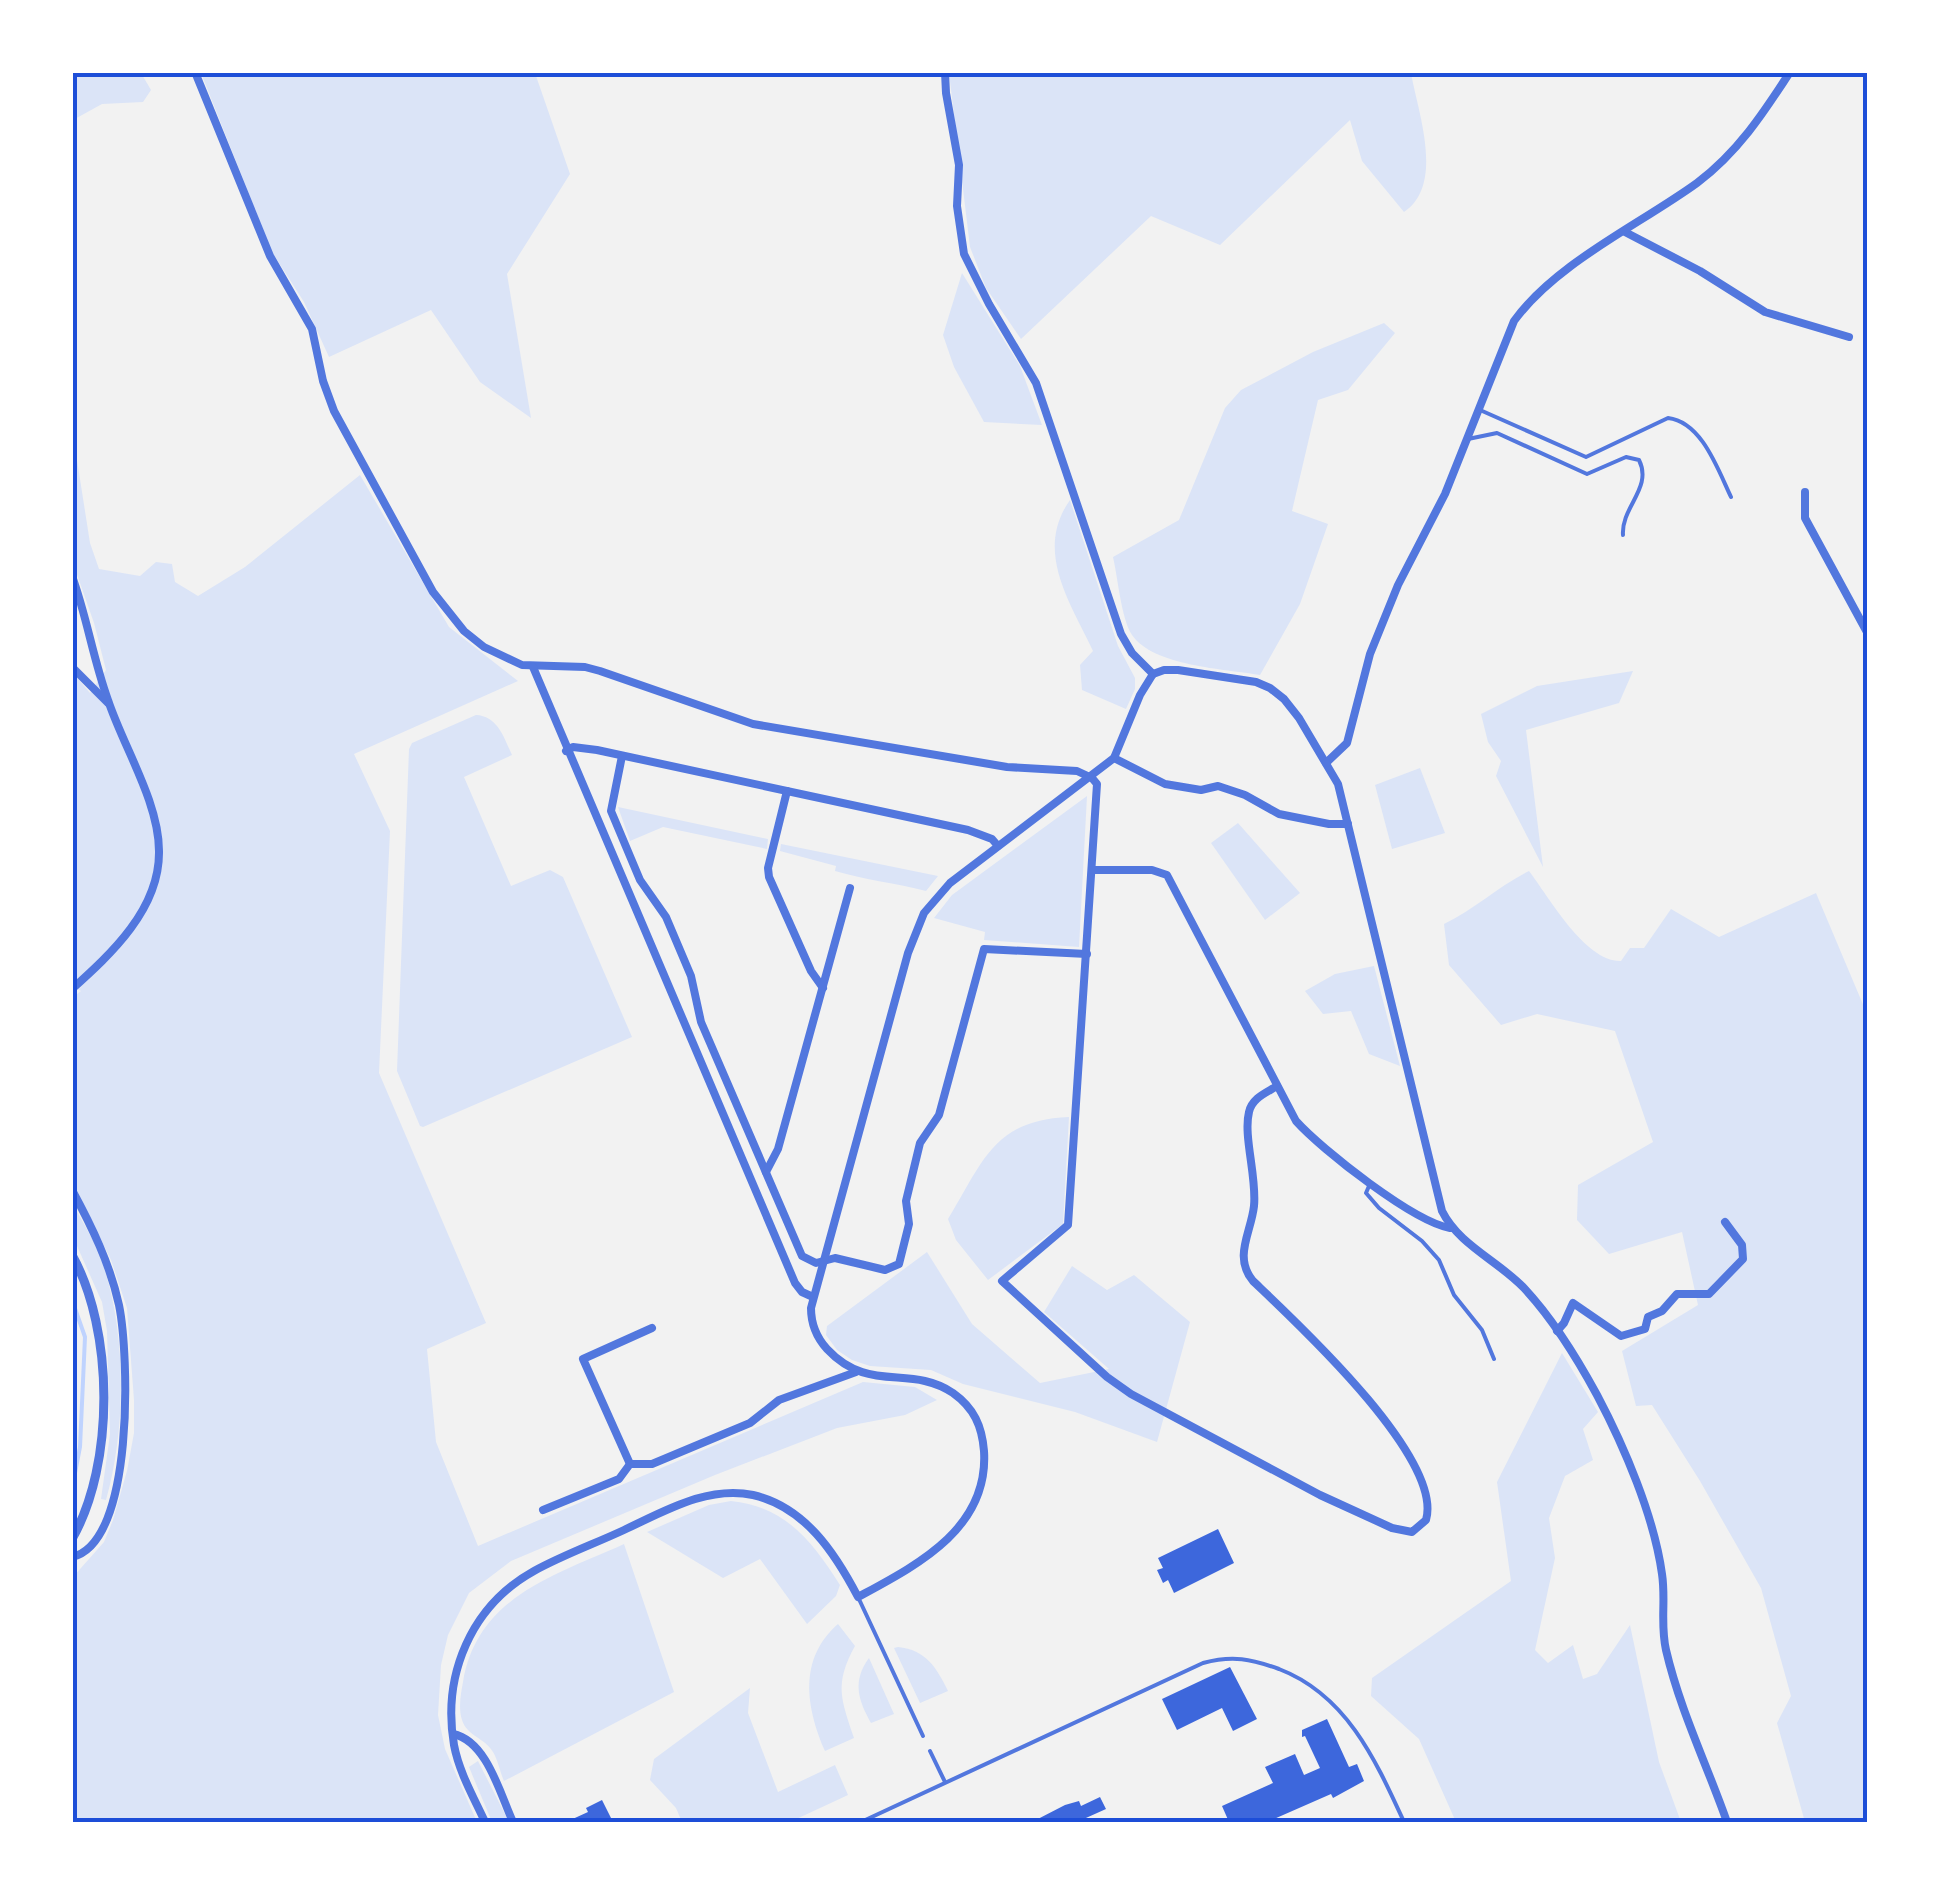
<svg xmlns="http://www.w3.org/2000/svg" width="1940" height="1895" font-family="Merriweather,serif">
	<style>
		.green { fill: #dbe4f7 }
		.lines { fill: none; stroke-linecap: round; stroke-linejoin: round }
		.stream { stroke: #bfd3fe; stroke-width: 4 }
		.building { fill: #3d67dc }
		.service { stroke: #5277de; stroke-width: 4 }
		.minor { stroke: #5277de; stroke-width: 8 }
		.tertiary { stroke: #5277de; stroke-width: 9 }
		.neatline { fill: none; stroke: #1d4ed8; stroke-width: 4 }
	</style>
	<rect width="100%" height="100%" fill="#f2f2f2"/>
	<!-- green -->
	<g class="green">
		<polygon points="73,72 141,73 151,90 143,102 102,104 73,120"/>
		<polygon points="201,73 535,73 570,174 507,274 531,418 480,382 431,310 329,357 304,302 272,252"/>
		<path d="M949,73H1411C1418,113 1445,184 1404,212L1362,161L1350,120L1220,245L1151,216L1021,339L986,288L970,247Z"/>
		<polygon points="962,273 1020,366 1042,425 984,422 954,367 943,335"/>
		<path d="M1384,323L1395,333L1348,390L1318,400L1292,511L1328,524L1300,604L1260,675C1225,669 1153,666 1132,635C1121,618 1118,578 1113,557L1179,520L1225,408L1241,390L1313,352Z"/>
		<polygon points="72,428 90,543 99,569 140,576 156,562 172,564 175,582 198,596 245,567 360,475 449,627 518,681 354,754 390,831 379,1073 486,1323 427,1349 436,1442 478,1546 863,1382 915,1387 937,1400 905,1415 837,1428 715,1475 511,1561 469,1593 448,1635 441,1665 438,1715 445,1749 477,1822 73,1822 73,1577 104,1542 113,1520 127,1471 134,1433 134,1400 127,1308 111,1260 73,1183 72,998 81,991 72,986 73,673 90,693 106,670 94,623 73,563"/>
		<path d="M1070,500L1118,646L1135,678V689L1126,709L1082,690L1080,665L1093,651C1070,602 1034,551 1070,500Z"/>
		<polygon points="1633,671 1619,703 1526,730 1543,867 1496,776 1501,761 1488,742 1481,714 1537,686"/>
		<path d="M476,715C498,716 504,738 512,755L464,777L511,886L550,870L563,877L632,1037L423,1127L420,1126L397,1071L409,749L412,743Z"/>
		<polygon points="1420,768 1445,833 1392,849 1375,785"/>
		<polygon points="1087,796 1079,947 984,940 985,932 934,918 952,895"/>
		<polygon points="618,807 768,839 767,849 663,827 630,841"/>
		<polygon points="1238,823 1300,893 1265,920 1211,843"/>
		<path d="M781,844L938,876L926,891C896,883 865,880 835,871L836,866L780,851Z"/>
		<path d="M1529,871C1549,897 1585,962 1621,961L1630,948H1644L1671,909L1719,937L1816,893L1867,1014V1822H1805L1777,1723L1791,1696L1761,1588L1700,1481L1652,1405L1636,1406L1622,1351L1698,1305L1682,1232L1609,1254L1577,1220L1578,1185L1653,1142L1615,1031L1537,1014L1501,1025L1449,965L1444,924C1475,909 1499,886 1529,871Z"/>
		<polygon points="1374,966 1400,1066 1369,1054 1351,1011 1323,1014 1305,991 1335,974"/>
		<path d="M1069,1117L1063,1224L988,1280L956,1240L948,1219C983,1162 993,1120 1069,1117Z"/>
		<path d="M72,1203C81,1219 91,1235 98,1251C127,1323 127,1426 106,1500L101,1499L110,1434L107,1331L102,1302L73,1237Z"/>
		<polygon points="927,1252 972,1324 1040,1383 1109,1369 1044,1312 1072,1266 1107,1290 1134,1275 1190,1322 1157,1442 1075,1412 963,1384 931,1370 870,1366 852,1360 837,1350 826,1335 827,1326"/>
		<polygon points="1562,1353 1598,1412 1583,1429 1593,1460 1565,1476 1549,1518 1555,1558 1535,1650 1548,1663 1573,1645 1583,1679 1597,1674 1630,1625 1659,1762 1681,1822 1456,1822 1419,1739 1371,1696 1372,1678 1511,1581 1497,1482"/>
		<path d="M731,1501C786,1507 812,1541 840,1585L836,1596L807,1624L760,1559L723,1578L647,1532L709,1505Z"/>
		<path d="M624,1544L674,1692L504,1781C500,1772 498,1760 493,1752C485,1738 467,1736 462,1720C458,1708 461,1693 463,1682C477,1596 556,1575 624,1544Z"/>
		<path d="M838,1624L855,1646C834,1684 841,1699 854,1738L825,1751C806,1707 798,1659 838,1624Z"/>
		<path d="M898,1647C926,1650 936,1667 948,1691L920,1703L894,1648Z"/>
		<path d="M869,1658L894,1714L871,1723C858,1700 852,1681 869,1658Z"/>
		<polygon points="750,1688 748,1713 778,1792 835,1765 848,1795 790,1822 682,1822 676,1808 650,1780 654,1759"/>
		<polygon points="478,1761 509,1822 492,1822 469,1767"/>
	</g>
	<g class="lines">
		<!-- stream -->
		<polyline class="stream" points="72,1300 85,1337 80,1447 72,1489"/>
	</g>
	<!-- building -->
	<g class="building">
		<polygon points="1218,1529 1234,1563 1174,1593 1168,1580 1163,1583 1157,1570 1163,1568 1158,1558"/>
		<polygon points="1230,1667 1257,1719 1233,1731 1222,1708 1177,1730 1162,1699"/>
		<polygon points="1327,1719 1349,1767 1357,1764 1364,1781 1333,1798 1331,1794 1267,1822 1229,1822 1222,1806 1273,1783 1265,1767 1295,1754 1304,1775 1320,1768 1305,1736 1302,1737 1302,1730"/>
		<polygon points="1100,1797 1106,1809 1077,1822 1032,1822 1065,1805 1079,1801 1081,1806"/>
		<polygon points="602,1800 613,1822 566,1822 588,1812 586,1808"/>
	</g>
	<g class="lines">
		<!-- service -->
		<g class="service">
			<path d="M1480,410L1586,457L1668,418C1702,422 1718,470 1731,497"/>
			<path d="M1468,439L1497,433L1587,474L1626,457L1639,460C1653,488 1621,507 1623,535"/>
			<polyline points="1369,1186 1366,1193 1379,1208 1422,1241 1439,1260 1454,1295 1482,1330 1494,1359"/>
			<polyline points="858,1597 923,1736"/>
			<polyline points="930,1751 945,1782"/>
			<path d="M861,1822L1203,1663C1233,1655 1251,1659 1279,1669C1347,1695 1376,1761 1404,1822"/>
		</g>
		<!-- minor -->
		<g class="minor">
			<polyline points="195,72 270,256 312,329 323,381 334,411 433,592 464,631 484,647 522,665 585,667 600,671 753,724 1007,767 1077,771 1092,778"/>
			<polyline points="945,72 946,93 959,165 957,206 964,254 989,304 1036,383 1121,634 1132,653 1153,674"/>
			<polyline points="1625,232 1700,271 1765,312 1849,337"/>
			<polyline points="1805,492 1805,518 1868,634"/>
			<path d="M72,576C87,617 93,659 108,700C123,746 159,802 159,851C160,909 111,954 72,989"/>
			<polyline points="72,667 108,703"/>
			<polyline points="533,667 795,1283 802,1292 813,1297"/>
			<path d="M1153,674L1164,670H1178L1256,682L1270,688L1284,699L1299,718L1338,784L1442,1211C1459,1245 1497,1260 1524,1288C1553,1319 1577,1358 1597,1395C1624,1446 1654,1516 1662,1574C1666,1600 1660,1624 1666,1650C1680,1710 1707,1765 1727,1822"/>
			<polyline points="566,751 573,747 597,750 968,830 992,839 998,846"/>
			<polyline points="622,756 611,811 640,880 666,917 691,976 701,1022 802,1256 816,1263 835,1258 885,1270 899,1264 909,1224 906,1201 920,1143 939,1115 984,949 1087,954"/>
			<polyline points="1114,758 1165,784 1201,790 1218,786 1245,795 1279,814 1329,824 1348,824"/>
			<path d="M1326,763L1347,743L1370,654L1398,585L1445,494L1514,321C1556,263 1639,225 1697,183C1737,153 1763,114 1790,72"/>
			<path d="M1092,778L1097,784L1068,1225L1002,1281L1107,1377L1131,1394L1320,1495L1392,1528L1412,1532L1426,1520C1444,1458 1296,1322 1253,1281C1233,1257 1251,1233 1254,1206C1257,1177 1243,1136 1249,1112C1252,1098 1266,1093 1277,1086"/>
			<polyline points="787,791 768,868 769,877 811,971 823,988"/>
			<path d="M1092,870H1152L1167,875L1296,1121C1322,1150 1414,1222 1450,1228"/>
			<polyline points="766,1172 778,1149 850,888"/>
			<path d="M72,1190C92,1227 110,1264 119,1305C129,1354 135,1543 72,1557"/>
			<polyline points="652,1328 583,1359 630,1464 652,1464 750,1423 779,1400 856,1372"/>
			<polyline points="1557,1331 1564,1323 1573,1303 1621,1336 1645,1329 1648,1317 1662,1311 1677,1294 1709,1294 1743,1259 1742,1245 1725,1222"/>
			<polyline points="543,1510 619,1479 630,1464"/>
			<path d="M453,1734C487,1741 500,1794 513,1822"/>
			<path d="M485,1822C474,1798 459,1772 454,1745C442,1675 471,1606 534,1571C563,1555 594,1544 624,1530C663,1512 708,1485 753,1495C805,1507 835,1553 858,1597C917,1565 989,1529 984,1451C982,1426 974,1408 953,1393C910,1364 869,1394 827,1349C817,1338 811,1324 811,1308L908,953L924,913L950,883L1114,758L1140,695L1153,674"/>
		</g>
		<!-- tertiary -->
		<path class="tertiary" d="M72,1255C114,1330 115,1464 72,1539"/>
	</g>
	<!-- border -->
	<rect width="1940" height="1895" fill="none" stroke="#ffffff" stroke-width="150"/>
	<rect x="75" y="75" width="1790" height="1745" class="neatline"/>
</svg>
